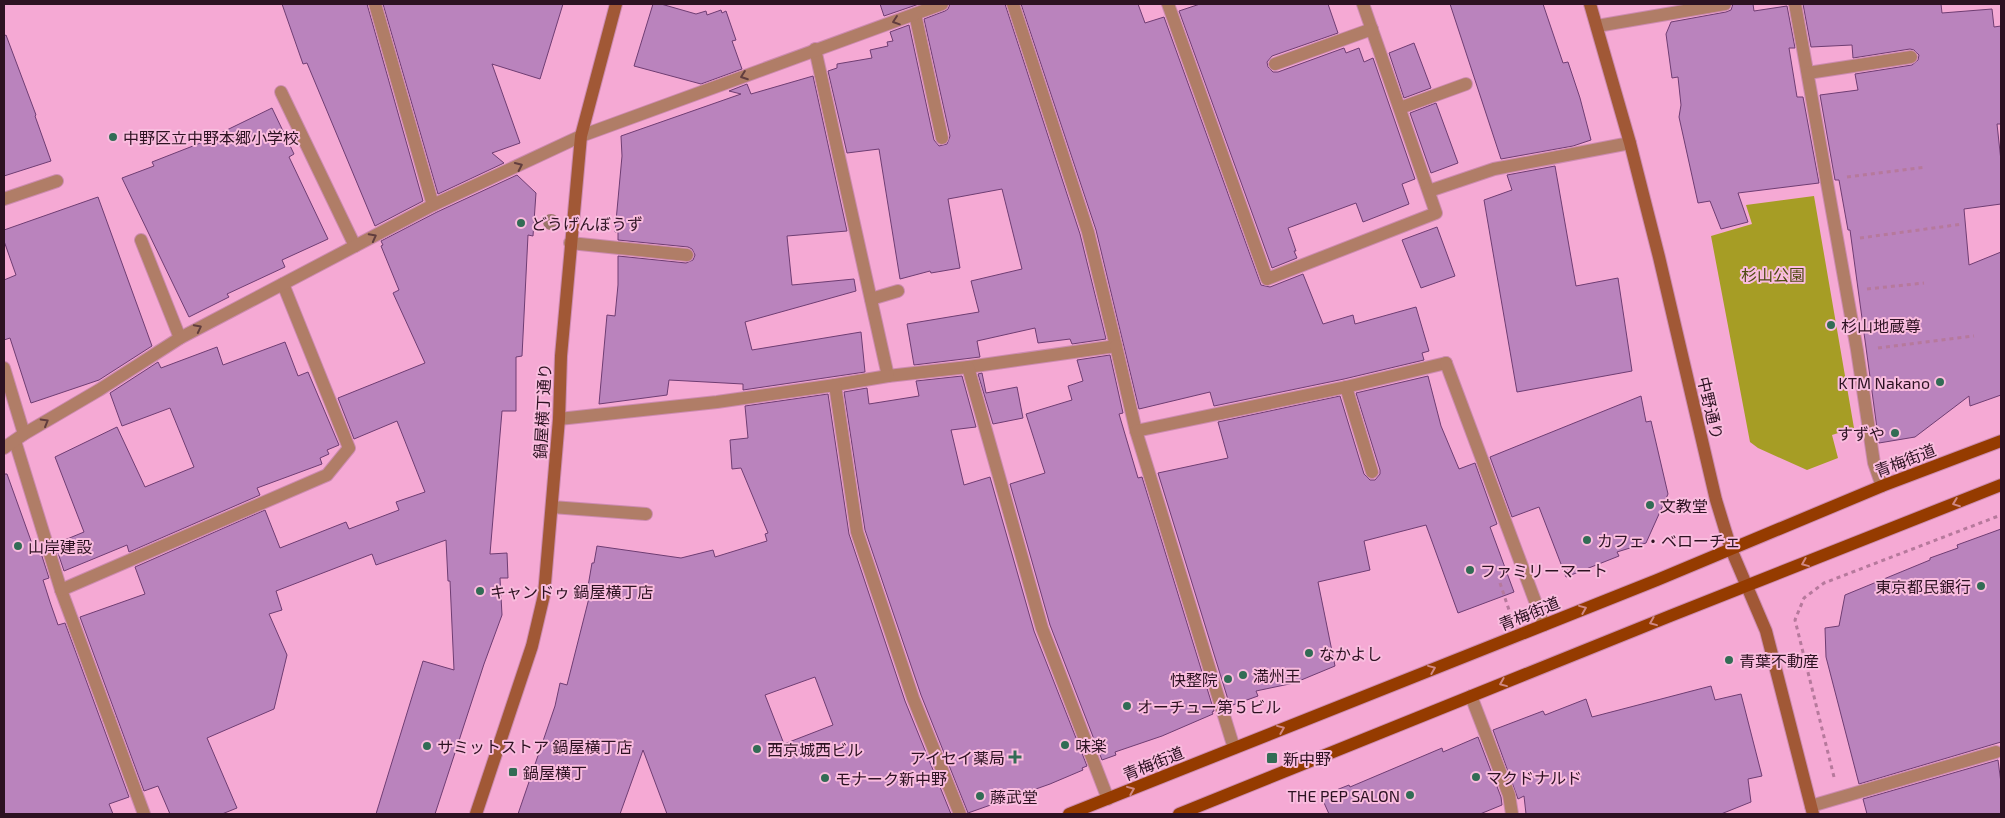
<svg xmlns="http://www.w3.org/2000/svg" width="2005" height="818" font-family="'Exo 2','Noto Sans JP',sans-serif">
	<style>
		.green { fill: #a69d25 }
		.building { fill: #ba83bd; stroke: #6f3d73; fill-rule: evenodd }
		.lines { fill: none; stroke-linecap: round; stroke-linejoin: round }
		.lane-casing { stroke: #cd8bb0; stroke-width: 14 }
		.street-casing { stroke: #cd8bb0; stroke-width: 14 }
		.secondary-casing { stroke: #cd8bb0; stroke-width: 14 }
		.primary-casing { stroke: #cd8bb0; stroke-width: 14 }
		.path { stroke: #b6799c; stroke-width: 3; stroke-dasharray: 4 4; stroke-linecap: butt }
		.lane { stroke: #b07d67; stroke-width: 12 }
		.street { stroke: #b07d67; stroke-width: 12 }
		.secondary { stroke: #a15836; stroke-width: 12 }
		.primary { stroke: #953b00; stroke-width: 12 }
		.tree { fill: #9a7569 }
		.oneway { stroke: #613d3e }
		.oneway2 { stroke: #d18885 }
		.poi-dot { fill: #326c55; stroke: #f9bcde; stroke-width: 2 }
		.labels { text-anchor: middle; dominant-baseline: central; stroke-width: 4; stroke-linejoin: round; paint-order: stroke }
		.poi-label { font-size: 16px; fill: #2d1222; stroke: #f9bcde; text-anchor: start }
		.park-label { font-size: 16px; fill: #4f4b12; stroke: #f9bcde }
		.street-label { font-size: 16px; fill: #2d1222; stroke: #f9bcde }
	</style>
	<rect width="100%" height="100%" fill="#f5a9d4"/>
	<!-- green -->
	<polygon class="green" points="1814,196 1854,428 1832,435 1838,458 1807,470 1758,448 1750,442 1711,236 1752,224 1746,205"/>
	<!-- building -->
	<g class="building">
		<polygon points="282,4 367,4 423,201 375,226 307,63 303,64"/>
		<polygon points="383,4 563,4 540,79 492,64 520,143 492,153 504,163 438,194"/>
		<polygon points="653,4 661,4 696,14 706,11 707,15 721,10 722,13 726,11 736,40 732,41 742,69 701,84 634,66"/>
		<polygon points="880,4 919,4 884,16"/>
		<polygon points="950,4 1005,4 1080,234 1106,339 1072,344 1070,339 1038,343 1035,328 977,341 980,357 914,365 907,324 979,312 971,281 1022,269 1002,189 948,199 960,268 931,273 930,271 900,279 879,149 847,153 828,71 837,68 837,64 872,58 870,50 888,46 887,42 893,41 890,32 909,25 934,140 939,146 947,144 950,136 924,19 945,11 948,9"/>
		<polygon points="1021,4 1138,4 1145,23 1164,17 1261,285 1270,287 1303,274 1323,324 1353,315 1355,324 1416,307 1429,351 1422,353 1424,360 1344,379 1214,406 1210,392 1139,409 1096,230"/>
		<polygon points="1200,4 1328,4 1338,33 1272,56 1267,62 1268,67 1273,72 1278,72 1344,48 1346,53 1359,48 1364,62 1373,58 1415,179 1402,184 1409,204 1363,222 1356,203 1288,228 1296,251 1294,251 1297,258 1272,268 1179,11"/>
		<polygon points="1450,4 1543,4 1563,63 1568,62 1580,98 1591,140 1573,146 1501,159"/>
		<polygon points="1733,4 1753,4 1754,11 1787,6 1795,48 1789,48 1797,97 1803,97 1819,183 1738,193 1748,222 1721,229 1710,201 1698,203 1679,117 1681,105 1678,77 1672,78 1666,34 1671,22 1726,12 1731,10"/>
		<polygon points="1803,4 1941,4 1942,13 1992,9 1994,27 2001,26 2001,124 1997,124 2001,161 2001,204 1964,209 1969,265 2001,252 2001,395 1970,406 1969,396 1915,437 1879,443 1850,230 1848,230 1839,180 1835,180 1820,95 1858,90 1855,74 1912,65 1918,60 1919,55 1914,50 1910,49 1853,58 1852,45 1811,47"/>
		<polygon points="6,35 36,115 35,116 51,161 4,176 4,36"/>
		<polygon points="1414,43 1431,88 1404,98 1389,53"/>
		<polygon points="813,76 847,231 787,236 792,285 854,279 856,291 745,322 752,350 861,332 865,372 743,390 743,384 669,380 667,395 599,404 607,315 615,316 618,285 618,256 686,263 693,260 695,255 692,249 688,247 618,240 618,232 615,232 622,156 621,136 741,94 729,91 747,84 751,94"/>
		<polygon points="1436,103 1458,163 1431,173 1410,113"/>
		<polygon points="272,108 294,154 289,157 328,239 282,260 285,267 227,294 229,297 189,317 122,178 154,166 152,162 198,144"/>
		<polygon points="1555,166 1576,286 1618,278 1632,371 1517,392 1484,200 1512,190 1507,175"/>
		<polygon points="517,175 536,193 533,236 528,235 522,356 516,357 516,411 502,411 490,554 507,553 508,578 500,578 502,615 484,664 435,814 376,814 423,661 454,670 450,581 448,581 446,540 376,565 372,554 276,591 282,610 269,614 287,655 274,709 207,738 237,808 222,814 170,814 158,786 144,791 80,617 145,594 135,567 265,510 280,548 346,522 349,529 399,510 396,502 425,492 397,421 354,439 338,398 425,363 393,293 399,290 381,246 383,245 381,241 437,212"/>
		<polygon points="98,197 152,346 99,380 31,403 10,338 4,340 4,280 16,275 4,241 4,230"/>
		<polygon points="1437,227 1455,276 1421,288 1402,240"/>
		<polygon points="285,342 298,376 308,372 339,445 327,450 329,454 320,458 322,464 257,488 260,495 129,552 127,545 64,571 55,544 84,532 55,457 117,427 145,487 194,467 170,408 122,426 110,393 158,362 161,368 217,347 223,365"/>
		<polygon points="1110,355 1123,413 1119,414 1138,478 1142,477 1214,711 1212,712 1213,714 1162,736 1115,752 1116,755 1102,760 1050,625 1010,484 1045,473 1026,414 1072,400 1068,386 1083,381 1077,360"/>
		<polygon points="982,373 986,393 1017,387 1023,418 993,424 978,374"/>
		<polygon points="962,376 976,427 951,430 964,485 990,477 1034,631 1087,766 1082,768 1083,770 1050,784 968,813 921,695 865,530 844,392 867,388 869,404 919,396 916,381"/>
		<polygon points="1428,376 1441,426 1459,469 1475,463 1497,524 1490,527 1514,592 1458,613 1426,525 1364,541 1370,570 1318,582 1335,666 1294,683 1256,691 1258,696 1230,706 1158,473 1228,458 1218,422 1340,396 1364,474 1370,480 1375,480 1380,474 1380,470 1356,393"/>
		<path d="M828,394L849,534L905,701L951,814H667L643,750L620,814H518L555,706L560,683L567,685L589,598H586L592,563H594L597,546L681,558L713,550L715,557L767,541L765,534L768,533L741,468L732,469L730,440L748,438L745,406ZM815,677L833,725L784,744L765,695Z"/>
		<polygon points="1641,396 1646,422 1651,421 1668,494 1646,543 1617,552 1619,556 1566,577 1539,507 1512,517 1490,457"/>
		<polygon points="4,474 7,474 35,552 40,550 49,578 43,580 50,602 58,625 65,623 129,797 109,804 113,814 4,814"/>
		<polygon points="2001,529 2001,742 1859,784 1826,657 1825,628 1839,626 1845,595 1930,560 1930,558 1958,548 1957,545"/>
		<polygon points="1711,686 1715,700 1741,694 1762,776 1748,779 1751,802 1721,814 1526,814 1524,796 1518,799 1493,730 1543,711 1545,715 1586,699 1592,717"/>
		<polygon points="1478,737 1501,797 1502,805 1480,814 1329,814 1321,796 1349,785 1350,787 1442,748 1443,752"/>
		<polygon points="1998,760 2001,783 2001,814 1867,814 1863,799"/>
	</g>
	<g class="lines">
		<defs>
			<g id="lane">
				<polyline points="375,4 433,205"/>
				<polyline points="1168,4 1267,279 1436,213 1363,4"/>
				<polyline points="1795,4 1857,350 1874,463 1882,486"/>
				<polyline points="915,14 942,138"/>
				<polyline points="1597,26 1725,4"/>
				<polyline points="815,49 888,376 968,367 1116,346 1088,232 1013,4"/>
				<polyline points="1275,64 1372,29"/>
				<polyline points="1808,73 1911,57"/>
				<polyline points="1400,108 1466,84"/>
				<polyline points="1429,191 1494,169 1630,143"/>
				<polyline points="4,199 57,181"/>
				<polyline points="141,240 180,338"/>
				<polyline points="570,243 687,255"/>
				<polyline points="1116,346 1136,431 1234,748"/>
				<polyline points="968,367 1042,628 1108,799"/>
				<polyline points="4,368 24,434"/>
				<polyline points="835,385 888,376"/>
				<polyline points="1346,387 1372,472"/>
				<polyline points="559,419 717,402 835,385 857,532 913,698 960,814"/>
				<polyline points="1136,431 1346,387 1446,363"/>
				<polyline points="15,441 61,590 109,719"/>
				<polyline points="552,507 646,514"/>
				<polyline points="61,590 327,475 349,448 283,284"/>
				<polyline points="1811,806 1996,752"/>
			</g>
			<g id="street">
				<polyline points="281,92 355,246"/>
				<polyline points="871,299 898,291"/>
				<polyline points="1446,363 1544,625"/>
				<polyline points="4,448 24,434 99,390 180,338 433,205 581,136 942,4"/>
				<polyline points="1471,696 1509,795 1512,814"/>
				<polyline points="109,719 144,814"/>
			</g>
			<g id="secondary">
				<polyline points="1590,4 1630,143 1659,257 1716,500 1731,549 1766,631 1813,814"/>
				<polyline points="476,814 532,646 544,595 559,419 561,356 581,136 616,4"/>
			</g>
			<g id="primary">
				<polyline points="1069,814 1657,580 1882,486 2001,441"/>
				<polyline points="1179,814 1670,616 2001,485"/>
			</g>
		</defs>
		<!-- lane casing -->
		<use href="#lane" class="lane-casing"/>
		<!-- street casing -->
		<use href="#street" class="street-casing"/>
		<!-- secondary casing -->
		<use href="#secondary" class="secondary-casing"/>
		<!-- primary casing -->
		<use href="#primary" class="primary-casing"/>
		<!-- path -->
		<g class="path">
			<polyline points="1847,177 1926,167"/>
			<polyline points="1860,238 1963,224"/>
			<polyline points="1867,289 1924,283"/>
			<polyline points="1878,348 1974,336"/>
			<polyline points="1500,583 1509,610"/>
			<polyline points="1834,777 1795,620 1804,598 1824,583 2001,515"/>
		</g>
		<!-- lane -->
		<use href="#lane" class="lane"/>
		<!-- street -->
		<use href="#street" class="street"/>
		<!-- secondary -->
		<use href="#secondary" class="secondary"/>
		<!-- primary -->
		<use href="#primary" class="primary"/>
	</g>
	<!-- trees -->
	<circle class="tree" cx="551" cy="222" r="8"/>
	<!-- one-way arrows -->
	<defs><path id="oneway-chevron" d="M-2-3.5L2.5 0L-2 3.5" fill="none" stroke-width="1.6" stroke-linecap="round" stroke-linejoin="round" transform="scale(1.25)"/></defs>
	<g class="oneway">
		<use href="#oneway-chevron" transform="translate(896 21) rotate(161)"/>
		<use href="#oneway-chevron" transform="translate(744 76) rotate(160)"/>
		<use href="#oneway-chevron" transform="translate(519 166) rotate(-25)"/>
		<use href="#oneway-chevron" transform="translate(373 237) rotate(-28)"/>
		<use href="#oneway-chevron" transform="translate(198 328) rotate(-27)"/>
		<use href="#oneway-chevron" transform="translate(45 422) rotate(-30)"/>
	</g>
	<g class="oneway2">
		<use href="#oneway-chevron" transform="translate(1956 503) rotate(159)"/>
		<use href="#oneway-chevron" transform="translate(1805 563) rotate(158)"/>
		<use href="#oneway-chevron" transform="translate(1583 609) rotate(-22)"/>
		<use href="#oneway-chevron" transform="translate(1653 622) rotate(158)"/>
		<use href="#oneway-chevron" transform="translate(1432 669) rotate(-22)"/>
		<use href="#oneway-chevron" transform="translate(1503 683) rotate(158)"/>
		<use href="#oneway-chevron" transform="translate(1281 729) rotate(-22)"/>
		<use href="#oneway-chevron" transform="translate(1131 790) rotate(-22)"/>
	</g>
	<!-- markers -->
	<g class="poi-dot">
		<circle cx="113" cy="137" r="5"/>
		<circle cx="521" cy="223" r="5"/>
		<circle cx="1831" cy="325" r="5"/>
		<circle cx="1940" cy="382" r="5"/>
		<circle cx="1895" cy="433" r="5"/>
		<circle cx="1650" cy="505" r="5"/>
		<circle cx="1587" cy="540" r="5"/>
		<circle cx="18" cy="546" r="5"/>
		<circle cx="1470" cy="570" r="5"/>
		<circle cx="1981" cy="586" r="5"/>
		<circle cx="480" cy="591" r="5"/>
		<circle cx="1309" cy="653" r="5"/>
		<circle cx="1729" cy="660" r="5"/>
		<circle cx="1243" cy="675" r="5"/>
		<circle cx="1228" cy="679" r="5"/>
		<circle cx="1127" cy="706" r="5"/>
		<circle cx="1065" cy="745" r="5"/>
		<circle cx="427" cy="746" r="5"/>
		<circle cx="757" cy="749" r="5"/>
		<path d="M1012.5 749.5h5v5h5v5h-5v5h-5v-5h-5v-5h5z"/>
		<rect x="1266" y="752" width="12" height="12" rx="2.5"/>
		<rect x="508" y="767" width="10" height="10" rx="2.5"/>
		<circle cx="1476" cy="777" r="5"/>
		<circle cx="825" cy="778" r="5"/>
		<circle cx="1410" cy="795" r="5"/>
		<circle cx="980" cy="796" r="5"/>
	</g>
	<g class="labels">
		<!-- poi labels -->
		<g class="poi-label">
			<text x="123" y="137">中野区立中野本郷小学校</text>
			<text x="531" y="223">どうげんぼうず</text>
			<text x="1841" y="325">杉山地蔵尊</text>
			<text x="1930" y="382" text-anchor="end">KTM Nakano</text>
			<text x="1885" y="433" text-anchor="end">すずや</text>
			<text x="1660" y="505">文教堂</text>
			<text x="1597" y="540">カフェ・ベローチェ</text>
			<text x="28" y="546">山岸建設</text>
			<text x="1480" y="570">ファミリーマート</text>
			<text x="1971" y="586" text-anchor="end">東京都民銀行</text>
			<text x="490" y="591">キャンドゥ 鍋屋横丁店</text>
			<text x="1319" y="653">なかよし</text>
			<text x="1739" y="660">青葉不動産</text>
			<text x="1253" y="675">満州王</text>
			<text x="1218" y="679" text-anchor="end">快整院</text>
			<text x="1137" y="706">オーチュー第５ビル</text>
			<text x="1075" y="745">味楽</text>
			<text x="437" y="746">サミットストア 鍋屋横丁店</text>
			<text x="767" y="749">西京城西ビル</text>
			<text x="1005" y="757" text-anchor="end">アイセイ薬局</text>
			<text x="1283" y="758">新中野</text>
			<text x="523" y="772">鍋屋横丁</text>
			<text x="1486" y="777">マクドナルド</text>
			<text x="835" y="778">モナーク新中野</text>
			<text x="1400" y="795" text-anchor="end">THE PEP SALON</text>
			<text x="990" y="796">藤武堂</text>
		</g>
		<!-- park labels -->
		<g class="park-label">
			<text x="1773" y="274">杉山公園</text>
		</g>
		<!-- street labels -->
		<g class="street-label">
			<text transform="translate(1711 408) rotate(77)">中野通り</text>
			<text transform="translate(542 411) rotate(-87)">鍋屋横丁通り</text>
			<text transform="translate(1905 460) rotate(-21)">青梅街道</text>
			<text transform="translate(1529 613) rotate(-22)">青梅街道</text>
			<text transform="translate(1153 763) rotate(-22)">青梅街道</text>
		</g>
	</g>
	<!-- border -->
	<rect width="2005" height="818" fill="none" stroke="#2d1222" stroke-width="10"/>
</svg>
